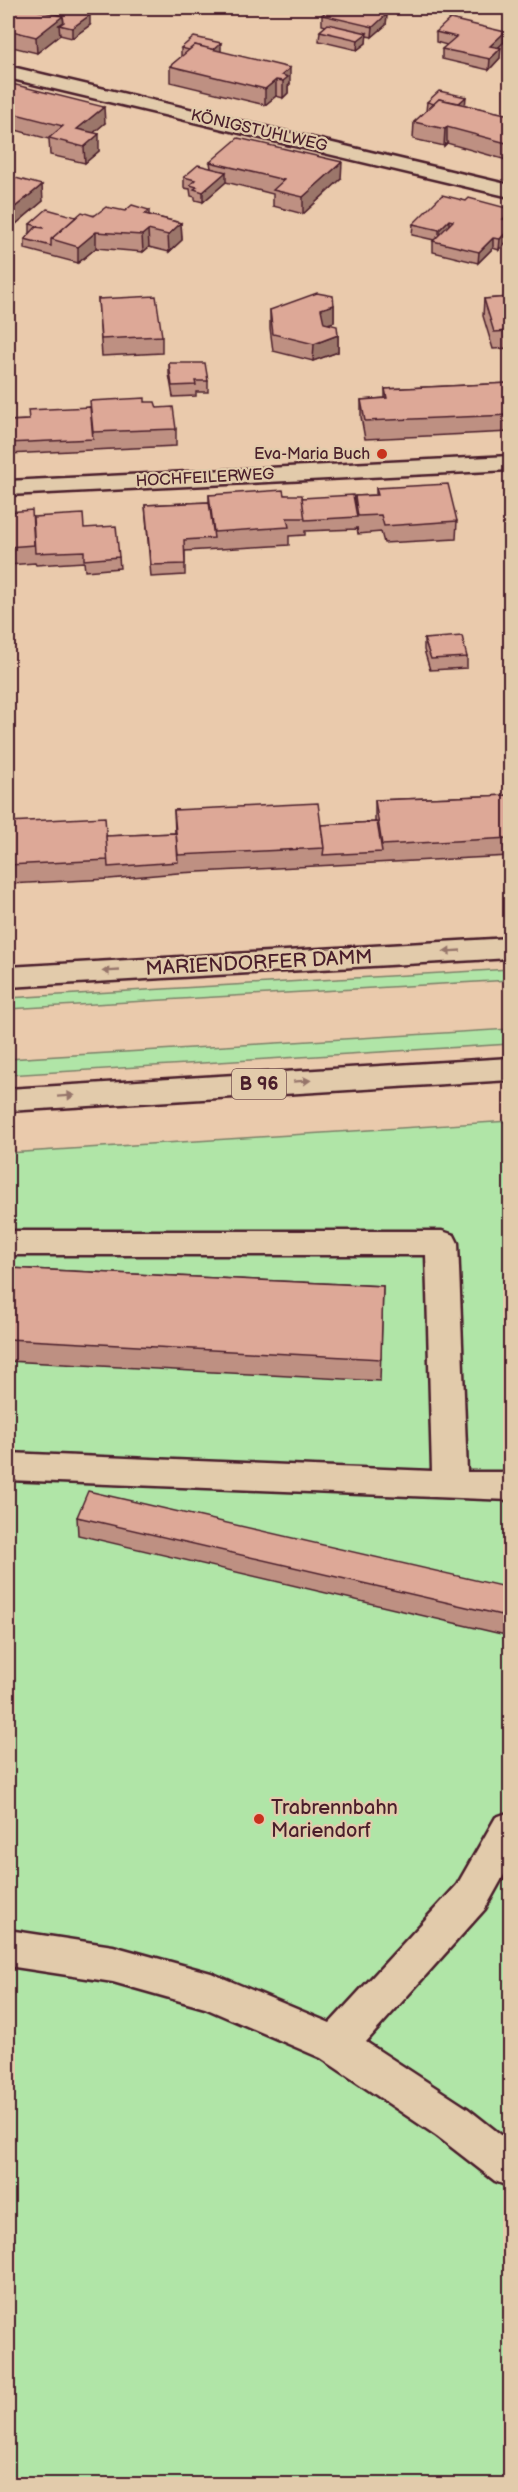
<svg xmlns="http://www.w3.org/2000/svg" width="518" height="2492" font-family="'Balsamiq Sans',sans-serif">
	<style>
		.green { fill: #b0e5a7; stroke: #7d8269; stroke-width: 1.5 }
		.lines { fill: none; stroke-linecap: round; stroke-linejoin: round }
		.minor-casing { stroke: #4a1f2b; stroke-width: 5 }
		.major-casing { stroke: #4a1f2b; stroke-width: 5 }
		.minor { fill: #e2cbab; fill-rule: evenodd }
		.major { fill: #e2cbab; fill-rule: evenodd }
		.wall { fill: #be9082; stroke: #4a1f2b; stroke-width: 1.5 }
		.shaded-wall { fill: #9b766a; stroke: #4a1f2b; stroke-width: 1.5 }
		.building { fill: #dda897; stroke: #4a1f2b; stroke-width: 1.5 }
		.oneway { fill: #96756b }
		.poi-dot { fill: #c8321e; stroke: #e2cbab; stroke-width: 2 }
		.labels { text-anchor: middle; dominant-baseline: central; stroke-width: 4.5; stroke-linejoin: round; paint-order: stroke }
		.far-street-label { font-size: 16px; fill: #4a1f2b; stroke: #e2cbab }
		.far-poi-label { font-size: 16px; fill: #4a1f2b; stroke: #e2cbab; text-anchor: end }
		.shield { fill: #e2cbab; stroke: #785351; stroke-width: 1.5 }
		.shield-label { font-size: 18px; font-weight: bold; fill: #4a1f2b }
		.street-label { font-size: 20px; fill: #4a1f2b; stroke: #e2cbab }
		.poi-label { font-size: 20px; fill: #4a1f2b; stroke: #e2cbab; text-anchor: start }
	</style>
	<rect width="100%" height="100%" fill="#eacaac"/>
	<filter id="ink" filterUnits="userSpaceOnUse"><feTurbulence type="fractalNoise" baseFrequency=".0167" numOctaves="2"/><feDisplacementMap in="SourceGraphic" scale="12" xChannelSelector="R" yChannelSelector="G"/><feConvolveMatrix kernelMatrix="1 2 1 2 8 2 1 2 1" color-interpolation-filters="sRGB"/></filter>
	<g filter="url(#ink)">
		<!-- green -->
		<g class="green">
			<polygon points="510,969 510,980 8,1009 8,998"/>
			<polygon points="510,1029 510,1044 8,1075 8,1059"/>
			<polygon points="510,1121 510,2484 8,2484 8,1153"/>
		</g>
		<g class="lines">
			<defs>
				<g id="minor">
					<polygon points="8,66 510,185 510,197 8,78"/>
					<polygon points="510,456 510,470 8,495 8,481"/>
					<polygon points="8,1231 442,1231 454,1235 458,1243 467,1472 510,1472 510,1500 8,1480 8,1453 432,1471 426,1255 8,1255"/>
					<polygon points="510,1812 510,1864 485,1909 366,2042 467,2108 510,2142 510,2187 495,2181 437,2136 321,2058 205,2008 113,1982 8,1966 8,1930 113,1946 211,1973 330,2023 457,1885 496,1817"/>
				</g>
				<g id="major">
					<polygon points="510,938 510,958 8,987 8,967"/>
					<polygon points="510,1058 510,1080 8,1111 8,1089"/>
				</g>
			</defs>
			<!-- minor casing -->
			<use href="#minor" class="minor-casing"/>
			<!-- major casing -->
			<use href="#major" class="major-casing"/>
			<!-- minor -->
			<use href="#minor" class="minor"/>
			<!-- major -->
			<use href="#major" class="major"/>
		</g>
		<!-- wall -->
		<g class="wall">
			<polygon points="8,8 90,25 72,38 60,35 37,53 8,46"/>
			<polygon points="385,8 385,14 387,14 386,25 372,37 366,36 366,43 357,50 319,41 320,31 326,26 322,25 322,15"/>
			<polygon points="436,32 505,32 504,42 498,48 500,58 489,70 442,59 442,49 447,45 436,42"/>
			<polygon points="181,48 221,52 290,84 288,86 288,93 283,98 276,96 265,105 170,82 170,66 181,57"/>
			<polygon points="8,83 105,123 93,133 99,151 85,163 50,155 49,139 8,128"/>
			<polygon points="427,102 465,105 510,115 510,161 447,143 444,146 413,139 414,122 426,111"/>
			<polygon points="210,162 341,179 303,214 273,206 273,194 226,182 203,202 195,200 195,197 191,196 190,189 184,188 184,177 211,168"/>
			<polygon points="8,176 43,201 10,229 8,228"/>
			<polygon points="466,201 510,209 499,250 493,248 478,263 433,252 433,241 434,240 412,235 413,224"/>
			<polygon points="149,210 149,215 181,223 182,240 169,252 149,247 143,252 96,248 78,263 25,249 25,239 30,233 30,224 76,217"/>
			<polygon points="510,297 510,348 493,349 483,316 484,299"/>
			<polygon points="98,299 162,336 162,353 102,356"/>
			<polygon points="334,305 334,322 327,324 338,335 338,352 313,361 273,351 270,328 270,310"/>
			<polygon points="169,363 208,381 208,392 196,392 196,396 173,397 169,374"/>
			<polygon points="510,383 510,432 365,439 361,417 361,400 385,398 385,389"/>
			<polygon points="145,402 157,408 176,429 176,446 8,454 8,421 29,420 90,407"/>
			<polygon points="376,488 457,521 456,539 384,543 381,532 358,534 357,527 357,529 305,531 305,535 289,536 289,545 185,551 185,575 151,577 145,505 209,502 209,495 284,495 355,505 355,496 376,495"/>
			<polygon points="8,512 33,520 84,528 119,557 120,568 85,571 84,562 36,565 35,563 8,565"/>
			<polygon points="424,639 467,657 467,668 430,670 424,650"/>
			<polygon points="510,795 510,856 178,873 109,879 8,884 8,822 106,836 175,833 174,810 321,825 375,822 375,800"/>
			<polygon points="8,1268 383,1286 380,1381 8,1361"/>
			<polygon points="77,1517 510,1588 510,1636 78,1535"/>
		</g>
		<!-- shaded-wall -->
		<g class="shaded-wall">
			<polygon points="384,8 385,8 385,16 387,14 386,25 372,37 373,27 378,13"/>
			<polygon points="90,15 90,25 72,38 72,28"/>
			<polygon points="63,16 64,26 59,25 60,35 37,53 36,37"/>
			<polygon points="505,32 504,42 489,56 490,46"/>
			<polygon points="367,33 366,43 357,50 358,40"/>
			<polygon points="221,43 221,53 207,54"/>
			<polygon points="501,48 500,58 489,70 490,59"/>
			<polygon points="290,68 290,84 288,86 288,93 283,98 283,81 282,75"/>
			<polygon points="276,80 276,96 265,105 265,89"/>
			<polygon points="466,97 465,108 453,108"/>
			<polygon points="104,107 105,123 78,146 77,129"/>
			<polygon points="447,127 447,143 444,146 445,129"/>
			<polygon points="99,134 99,151 85,163 84,147"/>
			<polygon points="342,162 341,179 303,214 303,197"/>
			<polygon points="226,172 226,182 203,202 203,192"/>
			<polygon points="42,185 43,201 10,229 9,212"/>
			<polygon points="510,211 510,220 503,219"/>
			<polygon points="449,220 449,231 439,241 439,230"/>
			<polygon points="181,223 182,240 169,252 168,235"/>
			<polygon points="510,228 510,238 499,250 500,239"/>
			<polygon points="148,230 149,247 143,252 142,235"/>
			<polygon points="96,232 96,248 78,263 78,247"/>
			<polygon points="493,238 493,248 478,263 479,252"/>
			<polygon points="334,305 334,322 321,326 321,309"/>
			<polygon points="338,335 338,352 313,361 314,344"/>
		</g>
		<!-- building -->
		<g class="building">
			<polygon points="8,8 27,8 63,16 36,37 8,30"/>
			<polygon points="331,8 384,8 378,13 387,14 373,27 322,15"/>
			<polygon points="64,9 90,15 72,28 59,25 64,22 63,16 56,14"/>
			<polygon points="450,19 505,32 490,46 501,48 490,59 442,49 456,37 436,32"/>
			<polygon points="328,24 367,33 358,40 320,31"/>
			<polygon points="194,37 221,43 213,50 195,45 189,50 181,48"/>
			<polygon points="195,45 290,68 282,75 288,77 283,81 276,80 265,89 170,66"/>
			<polygon points="8,83 104,107 77,129 99,134 84,147 49,138 63,126 8,112"/>
			<polygon points="439,91 466,97 459,103 439,99 434,104 427,102"/>
			<polygon points="439,99 510,115 510,144 447,127 445,129 414,122"/>
			<polygon points="238,138 342,162 303,197 273,190 284,180 210,162"/>
			<polygon points="198,165 226,172 203,192 194,189 197,187 190,185 195,180 184,177"/>
			<polygon points="8,176 42,185 9,212 8,212"/>
			<polygon points="442,195 466,201 469,198 510,209 510,211 503,219 510,221 510,228 500,239 493,238 479,252 433,241 453,221 449,220 439,230 413,224"/>
			<polygon points="132,205 149,210 145,214 181,223 168,235 148,230 142,235 96,232 78,247 51,239 82,212 94,216 106,207 125,211"/>
			<polygon points="47,209 76,217 51,239 51,246 25,239 36,227 44,228 30,224"/>
			<polygon points="317,293 333,296 334,305 321,309 324,323 337,326 338,335 314,344 273,334 270,310"/>
			<polygon points="156,296 162,336 101,339 98,299"/>
			<polygon points="510,297 510,331 494,332 484,299"/>
			<polygon points="169,363 205,363 208,381 195,381 196,385 172,386"/>
			<polygon points="510,383 510,415 365,421 361,400 387,398 385,389"/>
			<polygon points="145,398 145,402 155,402 157,408 173,407 176,429 93,432 90,401"/>
			<polygon points="90,407 93,439 8,443 8,421 29,420 28,410"/>
			<polygon points="448,484 457,521 384,526 381,515 358,516 355,496 378,495 376,488"/>
			<polygon points="283,490 284,495 302,495 305,518 287,518 289,527 214,532 209,495"/>
			<polygon points="353,495 357,517 305,520 302,498"/>
			<polygon points="209,502 214,538 184,540 185,564 151,565 145,505"/>
			<polygon points="32,510 34,545 8,547 8,512"/>
			<polygon points="83,514 84,528 116,526 119,557 84,560 84,551 35,553 33,517"/>
			<polygon points="462,636 467,657 431,659 424,639"/>
			<polygon points="510,795 510,838 382,845 375,800"/>
			<polygon points="318,803 324,848 178,855 174,810"/>
			<polygon points="105,817 108,860 8,865 8,822"/>
			<polygon points="377,822 382,852 323,855 324,848 321,825"/>
			<polygon points="176,833 178,862 108,867 106,836"/>
			<polygon points="8,1268 383,1286 381,1359 8,1339"/>
			<polygon points="88,1491 510,1588 510,1617 77,1517"/>
		</g>
		<!-- one-way arrows -->
		<defs><path id="oneway-solid" d="M-6-.8H1V-3.2L6.5 0L1 3.2V.8H-6Z" transform="scale(1.5)"/></defs>
		<g class="oneway">
			<use href="#oneway-solid" transform="translate(452 951) rotate(177)"/>
			<use href="#oneway-solid" transform="translate(111 971) rotate(177)"/>
			<use href="#oneway-solid" transform="translate(302 1081) rotate(-4)"/>
			<use href="#oneway-solid" transform="translate(66 1096) rotate(-4)"/>
		</g>
	</g>
	<!-- markers -->
	<g class="poi-dot">
		<circle cx="382" cy="454" r="6"/>
		<circle cx="259" cy="1819" r="6"/>
	</g>
	<g class="labels">
		<!-- far-street labels -->
		<g class="far-street-label">
			<text transform="translate(259 131) rotate(13)">KÖNIGSTUHLWEG</text>
			<text transform="translate(205 478) rotate(-3)">HOCHFEILERWEG</text>
		</g>
		<!-- far-poi labels -->
		<g class="far-poi-label">
			<text x="370" y="454">Eva-Maria Buch</text>
		</g>
		<!-- shield labels -->
		<rect class="shield" x="232" y="1069" width="54" height="30" rx="4.5"/>
		<g class="shield-label">
			<text x="259" y="1084">B 96</text>
		</g>
		<!-- street labels -->
		<g class="street-label">
			<text transform="translate(259 963) rotate(-3)">MARIENDORFER DAMM</text>
		</g>
		<!-- poi labels -->
		<g class="poi-label">
			<text x="271" y="1808">Trabrennbahn<tspan x="271" dy="23">Mariendorf</tspan></text>
		</g>
	</g>
	<!-- margin -->
	<rect width="518" height="2492" fill="none" stroke="#e2cbab" stroke-width="30"/>
	<rect x="15" y="15" width="488" height="2462" fill="none" stroke="#4a1f2b" stroke-width="2" filter="url(#ink)"/>
</svg>
